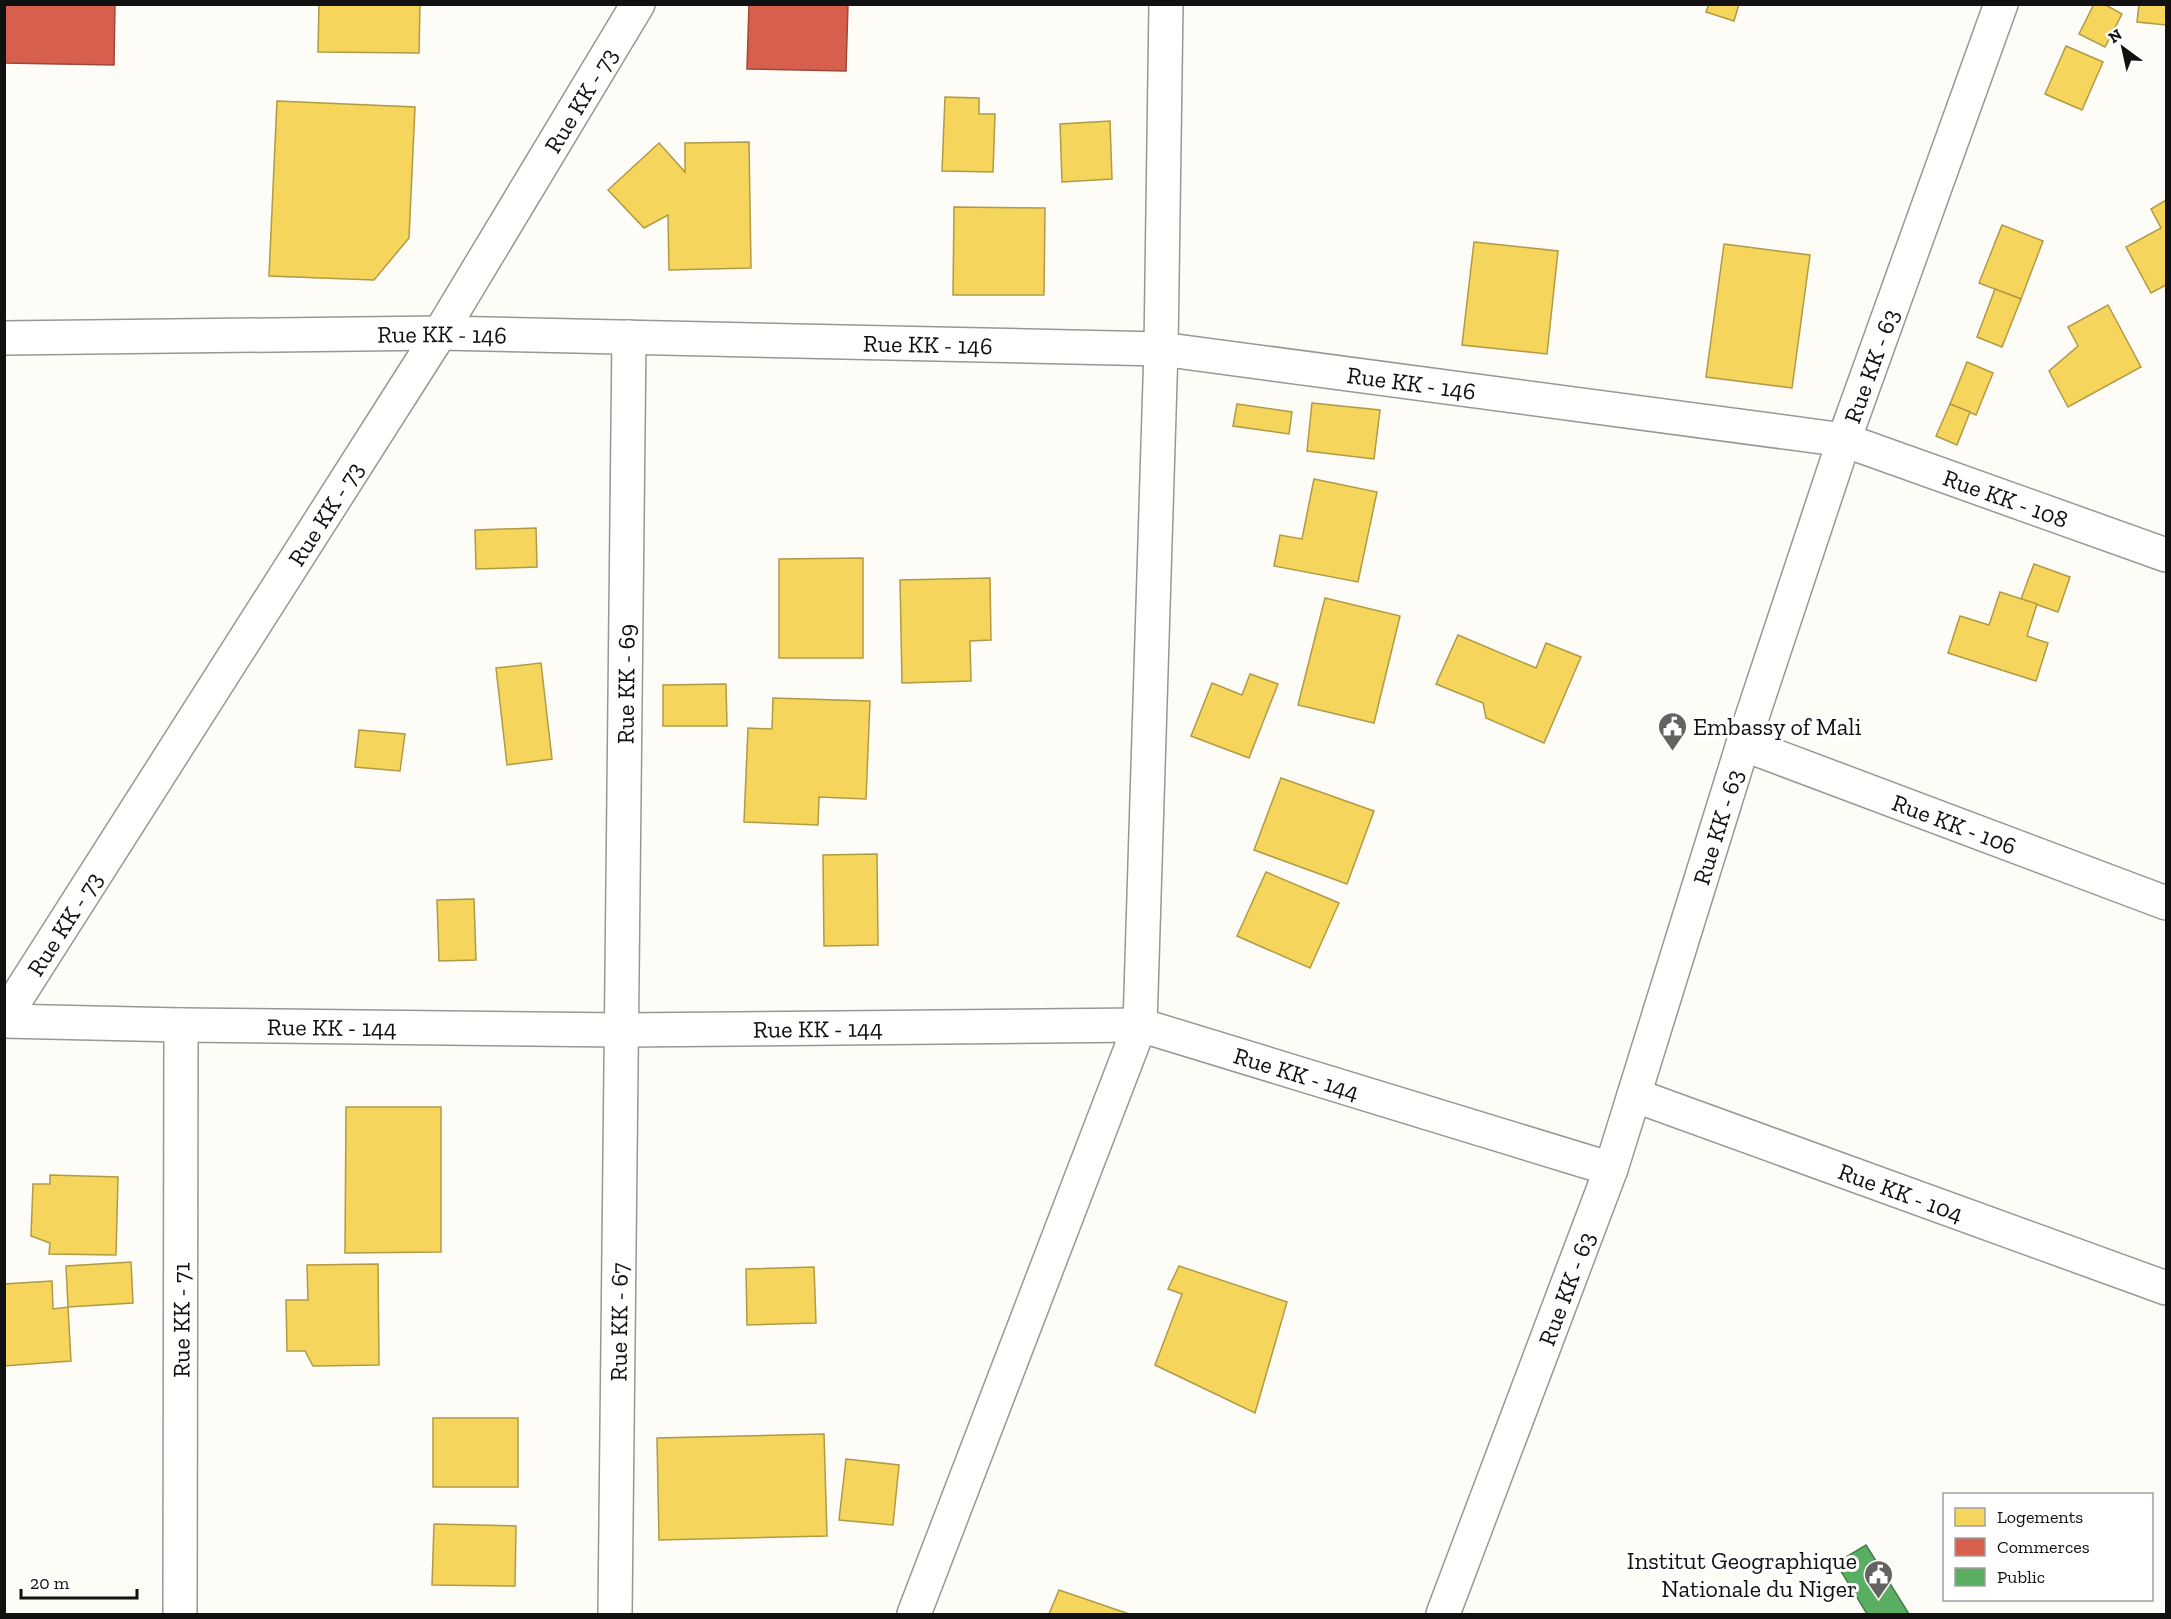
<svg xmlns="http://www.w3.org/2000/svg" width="2171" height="1619" font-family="'Zilla Slab',serif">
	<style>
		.homes { fill: #f6d55c; stroke: #b19a46; stroke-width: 1.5 }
		.shops { fill: #d6604d; stroke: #9b483b; stroke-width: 1.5 }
		.public { fill: #5aae61; stroke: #447f49; stroke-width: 1.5 }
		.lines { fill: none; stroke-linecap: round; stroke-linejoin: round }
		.minor-casing { stroke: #979795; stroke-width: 36 }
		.minor { stroke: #fffffe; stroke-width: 33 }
		.labels { text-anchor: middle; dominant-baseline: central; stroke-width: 6; stroke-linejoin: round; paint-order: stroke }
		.street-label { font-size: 24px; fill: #111; stroke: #fff }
		.poi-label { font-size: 24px; fill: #111; stroke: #fff; text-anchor: start }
	</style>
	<rect width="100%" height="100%" fill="#fdfcf7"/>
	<!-- homes -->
	<g class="homes">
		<polygon points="319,4 420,4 419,53 318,52"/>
		<polygon points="1709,4 1739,4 1734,21 1706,12"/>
		<polygon points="2094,4 2104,4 2122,14 2105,47 2079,34"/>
		<polygon points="2139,4 2166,4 2166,25 2137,22"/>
		<polygon points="2066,46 2103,62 2082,110 2045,94"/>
		<polygon points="945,97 979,98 979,114 995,114 993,172 942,171"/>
		<polygon points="277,101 415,107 409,238 374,280 269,276"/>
		<polygon points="1110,121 1112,179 1062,182 1060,124"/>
		<polygon points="749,142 751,268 669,270 668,215 644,228 608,190 659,143 685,172 685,143"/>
		<polygon points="2166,200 2166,285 2151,293 2126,247 2161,228 2151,209"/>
		<polygon points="954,207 1045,208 1044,295 953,295"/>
		<polygon points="2002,225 2043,241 2021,299 1979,283"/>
		<polygon points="1474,242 1558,251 1547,354 1462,345"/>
		<polygon points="1724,244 1810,255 1792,388 1706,377"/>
		<polygon points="1995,289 2021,299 2002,347 1977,337"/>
		<polygon points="2108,305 2141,367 2068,407 2049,371 2078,346 2068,327"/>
		<polygon points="1967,362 1993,373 1976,415 1950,404"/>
		<polygon points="1312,403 1380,410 1374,459 1307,451"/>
		<polygon points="1237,404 1292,412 1289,434 1233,426"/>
		<polygon points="1950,404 1970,412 1957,445 1936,436"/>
		<polygon points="1314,479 1377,492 1358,582 1274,566 1280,535 1302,539"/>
		<polygon points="536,528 537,567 476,569 475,530"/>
		<polygon points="863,558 863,658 779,658 779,559"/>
		<polygon points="2034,564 2070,577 2058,612 2021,599"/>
		<polygon points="990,578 991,640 970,641 971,681 902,683 900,580"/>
		<polygon points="2000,592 2037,604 2027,636 2048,643 2036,681 1948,653 1960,616 1989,625"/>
		<polygon points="1325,598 1400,616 1374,723 1298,705"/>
		<polygon points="1458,635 1536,668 1546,643 1581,657 1544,743 1486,718 1483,703 1436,684"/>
		<polygon points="541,663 552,759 507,765 496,668"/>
		<polygon points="1250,674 1278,684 1249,758 1191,736 1212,683 1242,695"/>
		<polygon points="726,684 727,726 663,726 663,685"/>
		<polygon points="773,698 870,701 866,799 819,797 818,825 744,822 748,728 772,729"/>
		<polygon points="359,730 405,734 400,771 355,767"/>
		<polygon points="1281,778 1374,811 1347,884 1254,850"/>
		<polygon points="877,854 878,945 824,946 823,855"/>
		<polygon points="1266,872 1339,903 1310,968 1237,936"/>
		<polygon points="474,899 476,960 439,961 437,900"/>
		<polygon points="346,1107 441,1107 441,1252 345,1253"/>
		<polygon points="50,1175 118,1177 116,1255 49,1254 50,1243 31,1236 33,1184 50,1184"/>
		<polygon points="131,1262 133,1303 68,1307 66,1266"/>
		<polygon points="378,1264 379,1365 313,1366 305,1351 287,1351 286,1300 308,1300 307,1265"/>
		<polygon points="1179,1266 1287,1302 1255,1413 1155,1365 1182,1294 1168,1289"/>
		<polygon points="814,1267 816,1323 747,1325 746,1269"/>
		<polygon points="52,1281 53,1309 68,1307 71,1361 4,1366 4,1284"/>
		<rect x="433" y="1418" width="85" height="69"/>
		<polygon points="824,1434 827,1536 659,1540 657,1438"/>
		<polygon points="846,1459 899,1465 893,1525 839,1520"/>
		<polygon points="434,1524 516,1526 515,1586 432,1585"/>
		<polygon points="1059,1590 1129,1614 1049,1614"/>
	</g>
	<!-- shops -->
	<g class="shops">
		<polygon points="4,4 115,4 114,65 4,63"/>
		<polygon points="749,4 848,4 846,71 747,69"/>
	</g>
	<!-- public -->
	<polygon class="public" points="1866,1545 1909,1614 1867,1614 1836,1563"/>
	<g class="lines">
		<defs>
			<g id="minor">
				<path id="s1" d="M4,338L440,333L1161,349L1844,440L2166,555"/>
				<path id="s2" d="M1743,744L2166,903"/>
				<path id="s3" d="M4,1018L440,333L638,4"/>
				<path id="s4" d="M4,1021L181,1025L623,1030L1140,1025L1611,1169"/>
				<path id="s5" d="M1634,1095L2166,1288"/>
				<path id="s6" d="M180,1614L181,1025"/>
				<path id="s7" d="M615,1614L629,337"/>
				<polyline points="914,1614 1140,1025 1161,349 1166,4"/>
				<path id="s8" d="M1443,1614L1611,1169L1743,744L1844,440L2001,4"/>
			</g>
		</defs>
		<!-- minor casing -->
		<use href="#minor" class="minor-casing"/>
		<!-- minor -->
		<use href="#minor" class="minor"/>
	</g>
	<!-- icons -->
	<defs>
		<symbol id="civic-pin" viewBox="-11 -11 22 30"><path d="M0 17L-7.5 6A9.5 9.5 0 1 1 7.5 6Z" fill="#646362" stroke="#fff"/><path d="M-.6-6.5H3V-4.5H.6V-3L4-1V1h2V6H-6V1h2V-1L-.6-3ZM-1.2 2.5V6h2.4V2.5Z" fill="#fff"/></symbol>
	</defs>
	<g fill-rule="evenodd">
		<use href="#civic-pin" x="1656" y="710" width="33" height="45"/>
		<use href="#civic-pin" x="1862" y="1558" width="33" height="45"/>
	</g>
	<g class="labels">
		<!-- street labels -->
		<g class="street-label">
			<text stroke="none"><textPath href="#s3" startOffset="1084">Rue KK - 73</textPath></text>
			<text stroke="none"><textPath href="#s1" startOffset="438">Rue KK - 146</textPath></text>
			<text stroke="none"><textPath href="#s1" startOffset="924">Rue KK - 146</textPath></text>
			<text stroke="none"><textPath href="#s8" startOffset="1320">Rue KK - 63</textPath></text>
			<text stroke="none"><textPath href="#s1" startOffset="1410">Rue KK - 146</textPath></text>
			<text stroke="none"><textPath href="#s1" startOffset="2018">Rue KK - 108</textPath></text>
			<text stroke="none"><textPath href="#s3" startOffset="598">Rue KK - 73</textPath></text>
			<text stroke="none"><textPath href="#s7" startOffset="930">Rue KK - 69</textPath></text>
			<text stroke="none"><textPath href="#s2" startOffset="226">Rue KK - 106</textPath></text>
			<text stroke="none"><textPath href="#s8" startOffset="834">Rue KK - 63</textPath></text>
			<text stroke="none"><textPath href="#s3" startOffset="112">Rue KK - 73</textPath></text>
			<text stroke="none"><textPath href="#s4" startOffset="328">Rue KK - 144</textPath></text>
			<text stroke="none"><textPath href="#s4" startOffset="814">Rue KK - 144</textPath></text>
			<text stroke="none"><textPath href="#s4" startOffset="1300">Rue KK - 144</textPath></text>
			<text stroke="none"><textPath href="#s5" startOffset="284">Rue KK - 104</textPath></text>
			<text stroke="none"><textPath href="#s8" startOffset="348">Rue KK - 63</textPath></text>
			<text stroke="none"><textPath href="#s6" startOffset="294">Rue KK - 71</textPath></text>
			<text stroke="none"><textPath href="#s7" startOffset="292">Rue KK - 67</textPath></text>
		</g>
		<!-- poi labels -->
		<g class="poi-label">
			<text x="1693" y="726">Embassy of Mali</text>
			<text x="1857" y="1560" text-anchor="end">Institut Geographique<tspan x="1857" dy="28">Nationale du Niger</tspan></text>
		</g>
	</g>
	<!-- border -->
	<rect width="2171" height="1619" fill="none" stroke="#111111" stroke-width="12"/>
	<!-- legend -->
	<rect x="1943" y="1493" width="210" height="108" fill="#ffffff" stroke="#a0a0a0" stroke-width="1.5"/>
	<rect x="1955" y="1508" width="30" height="18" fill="#f6d55c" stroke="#a0a0a0" stroke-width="1.5"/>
	<text x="1997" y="1523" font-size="18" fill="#111111">Logements</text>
	<rect x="1955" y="1538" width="30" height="18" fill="#d6604d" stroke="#a0a0a0" stroke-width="1.5"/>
	<text x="1997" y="1553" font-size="18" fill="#111111">Commerces</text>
	<rect x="1955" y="1568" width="30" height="18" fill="#5aae61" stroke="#a0a0a0" stroke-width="1.5"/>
	<text x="1997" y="1583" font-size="18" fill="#111111">Public</text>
	<!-- north arrow -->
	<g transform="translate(2123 48) rotate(327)" stroke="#ffffff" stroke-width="4.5" paint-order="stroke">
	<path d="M0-4.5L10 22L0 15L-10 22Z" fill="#111111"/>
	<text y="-9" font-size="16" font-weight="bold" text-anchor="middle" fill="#111111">N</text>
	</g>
	<!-- scale -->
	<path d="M21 1589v9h116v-9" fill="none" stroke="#111111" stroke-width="3"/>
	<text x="30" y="1589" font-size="18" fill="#111111" stroke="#ffffff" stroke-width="4.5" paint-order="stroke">20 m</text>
</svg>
